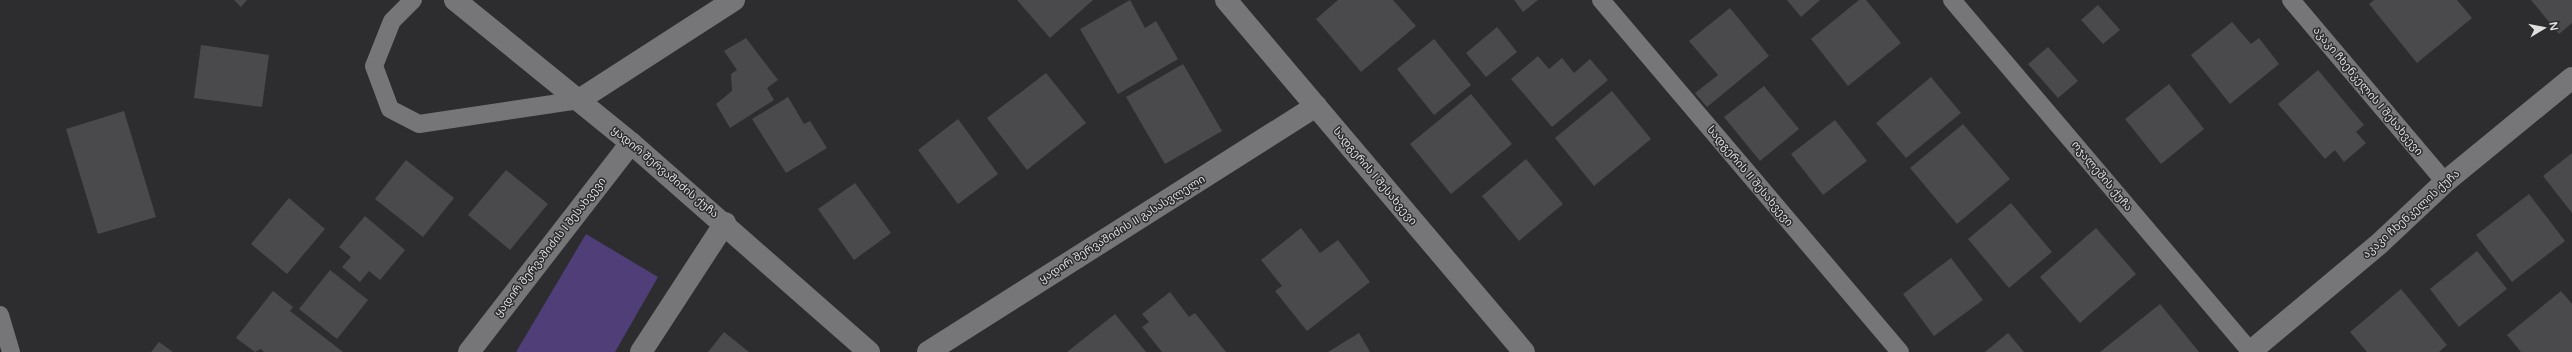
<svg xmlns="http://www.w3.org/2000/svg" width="2572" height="352" font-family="'Varela Round','Noto Sans Georgian',sans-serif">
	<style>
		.green { fill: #503e78 }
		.building { fill: #4a4a4c }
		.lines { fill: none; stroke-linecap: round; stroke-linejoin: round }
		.service { stroke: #767578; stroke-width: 18 }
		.minor { stroke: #767578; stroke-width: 22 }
		.labels { text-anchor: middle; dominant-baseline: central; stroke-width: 3; stroke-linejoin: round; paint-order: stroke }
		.street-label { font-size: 11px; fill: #dfdfe0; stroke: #2d2c2f }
	</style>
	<rect width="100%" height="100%" fill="#2d2c2f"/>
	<!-- green -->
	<polygon class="green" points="586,234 658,277 615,352 516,352"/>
	<!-- building -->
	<g class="building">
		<polygon points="234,0 247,0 241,7"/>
		<polygon points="1017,0 1093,0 1050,38"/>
		<polygon points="1130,0 1145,28 1156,21 1178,59 1118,94 1080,29"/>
		<polygon points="1338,0 1393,0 1416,26 1361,72 1316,19"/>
		<polygon points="1514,0 1538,0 1523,12"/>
		<polygon points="1787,0 1820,0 1801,17"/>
		<polygon points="1859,0 1866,0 1901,43 1848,86 1811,39"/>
		<polygon points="2374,0 2457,0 2472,18 2417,63 2369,4"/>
		<polygon points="2531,0 2572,0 2572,23 2559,34"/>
		<polygon points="2098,5 2120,30 2103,44 2081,20"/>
		<polygon points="1730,8 1769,56 1707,107 1695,93 1718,75 1689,41"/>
		<polygon points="2232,22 2251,44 2259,38 2279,64 2230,104 2191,55"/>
		<polygon points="1497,27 1517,52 1486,77 1466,53"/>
		<polygon points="746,38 778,80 767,88 774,100 730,128 716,104 732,91 731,74 737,70 724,51"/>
		<polygon points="1434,39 1471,85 1434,115 1397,69"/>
		<polygon points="201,45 269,55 262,107 194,98"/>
		<polygon points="2048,47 2078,81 2058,98 2028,64"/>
		<polygon points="1538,56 1549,69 1562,58 1574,73 1590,59 1608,80 1552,127 1511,79"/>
		<polygon points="1183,64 1222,131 1165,164 1126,97"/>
		<polygon points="2318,70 2364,125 2356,132 2366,143 2344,162 2335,150 2325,159 2278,104"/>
		<polygon points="1046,73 1086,123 1027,170 987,118"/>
		<polygon points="1931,77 1961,113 1906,158 1876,123"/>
		<polygon points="2169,84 2204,129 2161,164 2125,119"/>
		<polygon points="1764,86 1799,129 1760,161 1724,117"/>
		<polygon points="1612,91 1651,139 1594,186 1555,138"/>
		<polygon points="1471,94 1512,144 1451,194 1410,144"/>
		<polygon points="788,97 804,124 810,121 827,148 786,173 752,119"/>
		<polygon points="124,111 156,217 98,234 66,129"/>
		<polygon points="958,119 998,174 958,204 918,150"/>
		<polygon points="1835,120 1867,161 1823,195 1791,154"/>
		<polygon points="1963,124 2010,179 1957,224 1910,168"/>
		<polygon points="2572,153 2572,213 2543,176"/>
		<polygon points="1526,159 1563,204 1519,241 1482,196"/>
		<polygon points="406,160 454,198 423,237 375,199"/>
		<polygon points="506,170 548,204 510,250 468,215"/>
		<polygon points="855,183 891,233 854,260 818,209"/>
		<polygon points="2529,194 2565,241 2512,282 2476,235"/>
		<polygon points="289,198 325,229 287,274 251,244"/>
		<polygon points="2011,203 2052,252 2009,288 1968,239"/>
		<polygon points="365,216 405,250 380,280 369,271 360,282 342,267 351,257 339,247"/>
		<polygon points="1301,228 1320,253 1338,240 1370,282 1307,331 1275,291 1282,286 1261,260"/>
		<polygon points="2096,228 2136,274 2080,323 2040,277"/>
		<polygon points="2477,251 2507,289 2459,327 2430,289"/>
		<polygon points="1951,258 1983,300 1934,336 1903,294"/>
		<polygon points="330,270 368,300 337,339 299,309"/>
		<polygon points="2401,289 2447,345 2439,352 2367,352 2350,332"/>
		<polygon points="273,291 293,307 290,311 343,352 264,352 261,349 255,352 236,338"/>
		<polygon points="2561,291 2572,304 2572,352 2521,352 2507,335"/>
		<polygon points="1170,292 1189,317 1195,313 1226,352 1162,352 1142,327 1149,322 1142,314"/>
		<polygon points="2160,304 2199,352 2100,352"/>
		<polygon points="1115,314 1146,352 1067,352"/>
		<polygon points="724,332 749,352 708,352"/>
		<polygon points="1359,333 1370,352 1328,352"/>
		<polygon points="2008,333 2024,352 1985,352"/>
		<polygon points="159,342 173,352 151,352"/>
	</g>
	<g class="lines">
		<!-- service -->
		<g class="service">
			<polyline points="413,0 392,21 374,66 390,109 419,124 579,100"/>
			<polyline points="1601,0 1900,352"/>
			<polyline points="1952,0 2251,352"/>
			<polyline points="2291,0 2445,182"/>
			<polyline points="0,315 11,352"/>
		</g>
		<!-- minor -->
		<g class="minor">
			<polyline points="455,0 631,143 869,352"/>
			<polyline points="1226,0 1524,352"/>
			<polyline points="579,100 734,0"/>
			<polyline points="469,352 631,143"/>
			<polyline points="641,352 725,223"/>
			<polyline points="928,352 1316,106"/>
			<polyline points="2250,352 2379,244 2445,182 2572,78"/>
		</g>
	</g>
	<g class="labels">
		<!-- street labels -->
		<g class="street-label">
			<text transform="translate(2368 91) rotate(50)">აკაკი ჩხენკელის I შესახვევი</text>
			<text transform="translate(665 172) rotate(40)">ყადირ შერვაშიძის ქუჩა</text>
			<text transform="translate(1375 176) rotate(50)">სადგერის I შესახვევი</text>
			<text transform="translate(1750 176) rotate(50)">სადგერის II შესახვევი</text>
			<text transform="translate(2102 176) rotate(50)">ოჯალეშის ქუჩა</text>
			<text transform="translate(2411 214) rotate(-42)">აკაკი ჩხენკელის ქუჩა</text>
			<text transform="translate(1122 229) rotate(-32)">ყადირ შერვაშიძის II გასასვლელი</text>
			<text transform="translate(550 247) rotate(-52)">ყადირ შერვაშიძის I შესახვევი</text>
		</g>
	</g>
	<!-- north arrow -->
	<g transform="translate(2544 28) rotate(80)" stroke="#2d2c2f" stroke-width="3" paint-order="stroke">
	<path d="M0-3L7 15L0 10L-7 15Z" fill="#dfdfe0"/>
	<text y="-6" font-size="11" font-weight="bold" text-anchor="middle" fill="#dfdfe0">N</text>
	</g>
</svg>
